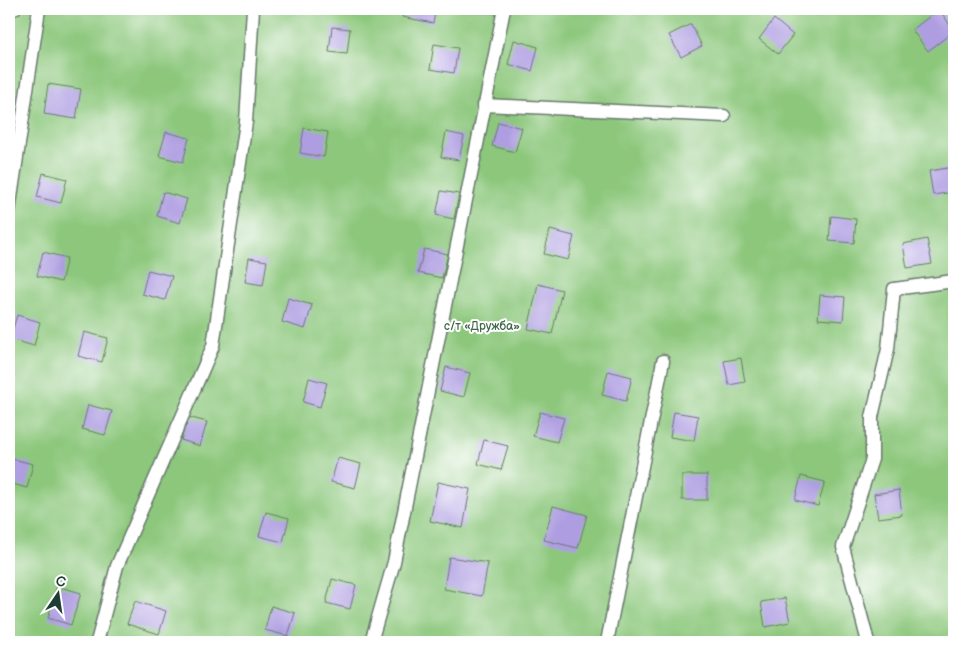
<svg xmlns="http://www.w3.org/2000/svg" width="963" height="651" font-family="'Balsamiq Sans',sans-serif">
	<style>
		.green { fill: #8cc77c; stroke: #568258 }
		.building { fill: #ae9de1 }
		.lines { fill: none; stroke-linecap: round; stroke-linejoin: round }
		.service-casing { stroke: #687a6c; stroke-width: 15 }
		.service { stroke: #fff; stroke-width: 12 }
		.labels { text-anchor: middle; dominant-baseline: central; stroke-width: 4; stroke-linejoin: round; paint-order: stroke }
		.park-label { font-size: 12px; fill: #40664a; stroke: #fff }
	</style>
	<rect width="100%" height="100%" fill="#fff"/>
	<filter id="ink" filterUnits="userSpaceOnUse"><feTurbulence type="fractalNoise" baseFrequency=".02" numOctaves="2"/><feDisplacementMap in="SourceGraphic" scale="10" xChannelSelector="R" yChannelSelector="G"/><feConvolveMatrix kernelMatrix="1 2 1 2 8 2 1 2 1" color-interpolation-filters="sRGB"/></filter>
	<filter id="wash" filterUnits="userSpaceOnUse"><feTurbulence type="fractalNoise" baseFrequency=".0096" numOctaves="4" result="noise"/><feDisplacementMap in="SourceGraphic" scale="20" xChannelSelector="R" yChannelSelector="G"/><feGaussianBlur stdDeviation="1.12" result="paint"/><feColorMatrix in="noise" values="0 0 0 0 0 0 0 0 0 0 0 0 0 0 0 0 0 1.4 0 .05"/><feComposite in="paint" operator="in"/></filter>
	<g filter="url(#wash)">
		<rect width="100%" height="100%" fill="#f1ecd5"/>
		<!-- green -->
		<rect class="green" x="9" y="9" width="945" height="633"/>
		<g id="blocks">
			<!-- building -->
			<g class="building">
				<polygon points="404,9 436,9 433,23 402,17"/>
				<polygon points="939,9 954,31 928,51 912,30"/>
				<polygon points="774,19 793,35 778,54 759,39"/>
				<polygon points="691,24 702,46 681,57 669,35"/>
				<polygon points="332,27 350,29 347,54 329,52"/>
				<polygon points="514,40 538,47 532,71 508,64"/>
				<polygon points="434,44 458,48 454,73 430,69"/>
				<polygon points="48,84 81,89 76,119 44,114"/>
				<polygon points="498,122 522,128 515,152 492,146"/>
				<polygon points="304,128 328,132 324,157 300,153"/>
				<polygon points="166,132 189,138 183,162 159,156"/>
				<polygon points="446,132 464,136 459,160 441,157"/>
				<polygon points="954,167 954,192 933,195 929,171"/>
				<polygon points="43,173 67,179 61,203 37,197"/>
				<polygon points="441,191 459,194 454,219 436,215"/>
				<polygon points="163,192 187,199 180,223 157,216"/>
				<polygon points="831,216 856,219 854,243 829,241"/>
				<polygon points="550,230 574,236 568,260 544,254"/>
				<polygon points="927,239 932,264 907,268 903,244"/>
				<polygon points="424,249 448,254 442,278 418,273"/>
				<polygon points="43,252 67,258 61,282 37,276"/>
				<polygon points="249,258 267,261 263,285 245,282"/>
				<polygon points="148,270 172,276 165,300 142,294"/>
				<polygon points="538,284 562,290 552,334 528,329"/>
				<polygon points="820,295 845,297 843,321 818,319"/>
				<polygon points="288,298 312,305 305,329 282,322"/>
				<polygon points="17,315 40,322 34,346 10,339"/>
				<polygon points="84,332 108,338 102,362 78,356"/>
				<polygon points="741,358 745,382 729,385 724,361"/>
				<polygon points="446,367 470,373 464,397 440,391"/>
				<polygon points="608,371 632,377 626,401 602,395"/>
				<polygon points="309,378 327,383 320,407 303,402"/>
				<polygon points="88,405 112,411 105,435 82,429"/>
				<polygon points="540,412 564,418 557,442 533,436"/>
				<polygon points="674,412 698,416 694,441 670,437"/>
				<polygon points="188,417 207,422 200,446 181,440"/>
				<polygon points="484,440 508,446 501,470 478,464"/>
				<polygon points="9,458 33,464 27,488 9,483"/>
				<polygon points="338,458 361,464 355,488 331,482"/>
				<rect x="682" y="475" width="25" height="25"/>
				<polygon points="801,476 825,482 818,506 795,500"/>
				<polygon points="438,482 470,489 463,528 430,521"/>
				<polygon points="899,490 902,515 878,518 874,494"/>
				<polygon points="553,506 587,515 578,548 544,540"/>
				<polygon points="266,512 289,518 283,542 259,536"/>
				<polygon points="449,557 488,563 482,596 444,589"/>
				<polygon points="332,579 356,585 350,609 326,603"/>
				<polygon points="57,586 81,593 71,625 48,618"/>
				<polygon points="785,598 790,622 765,627 761,602"/>
				<polygon points="135,601 166,611 159,634 127,624"/>
				<polygon points="271,606 295,613 288,636 265,630"/>
			</g>
		</g>
	</g>
	<g filter="url(#ink)">
		<use href="#blocks" fill-opacity="0" stroke="#687a6c" stroke-width="1"/>
		<g class="lines">
			<defs>
				<g id="service">
					<polyline points="9,10 14,9"/>
					<polyline points="484,105 724,116"/>
					<polyline points="9,211 39,9"/>
					<polyline points="97,642 117,566 213,346 246,122 253,9"/>
					<polyline points="371,642 394,562 504,9"/>
					<polyline points="607,642 663,361"/>
					<polyline points="868,642 843,547 872,459 872,417 888,349 894,289 954,281"/>
				</g>
			</defs>
			<!-- service casing -->
			<use href="#service" class="service-casing"/>
			<!-- service -->
			<use href="#service" class="service"/>
		</g>
	</g>
	<g class="labels">
		<!-- park labels -->
		<g class="park-label">
			<text x="482" y="326">с/т «Дружба»</text>
		</g>
	</g>
	<!-- margin -->
	<rect width="963" height="651" fill="none" stroke="#fff" stroke-width="30"/>
	<!-- north arrow -->
	<g transform="translate(58 594) rotate(13)" stroke="#ffffff" stroke-width="4" paint-order="stroke">
	<path d="M0-4L9 19L0 12L-9 19Z" fill="#1f3d34"/>
	<text y="-8" font-size="14" font-weight="bold" text-anchor="middle" fill="#1f3d34">С</text>
	</g>
</svg>
